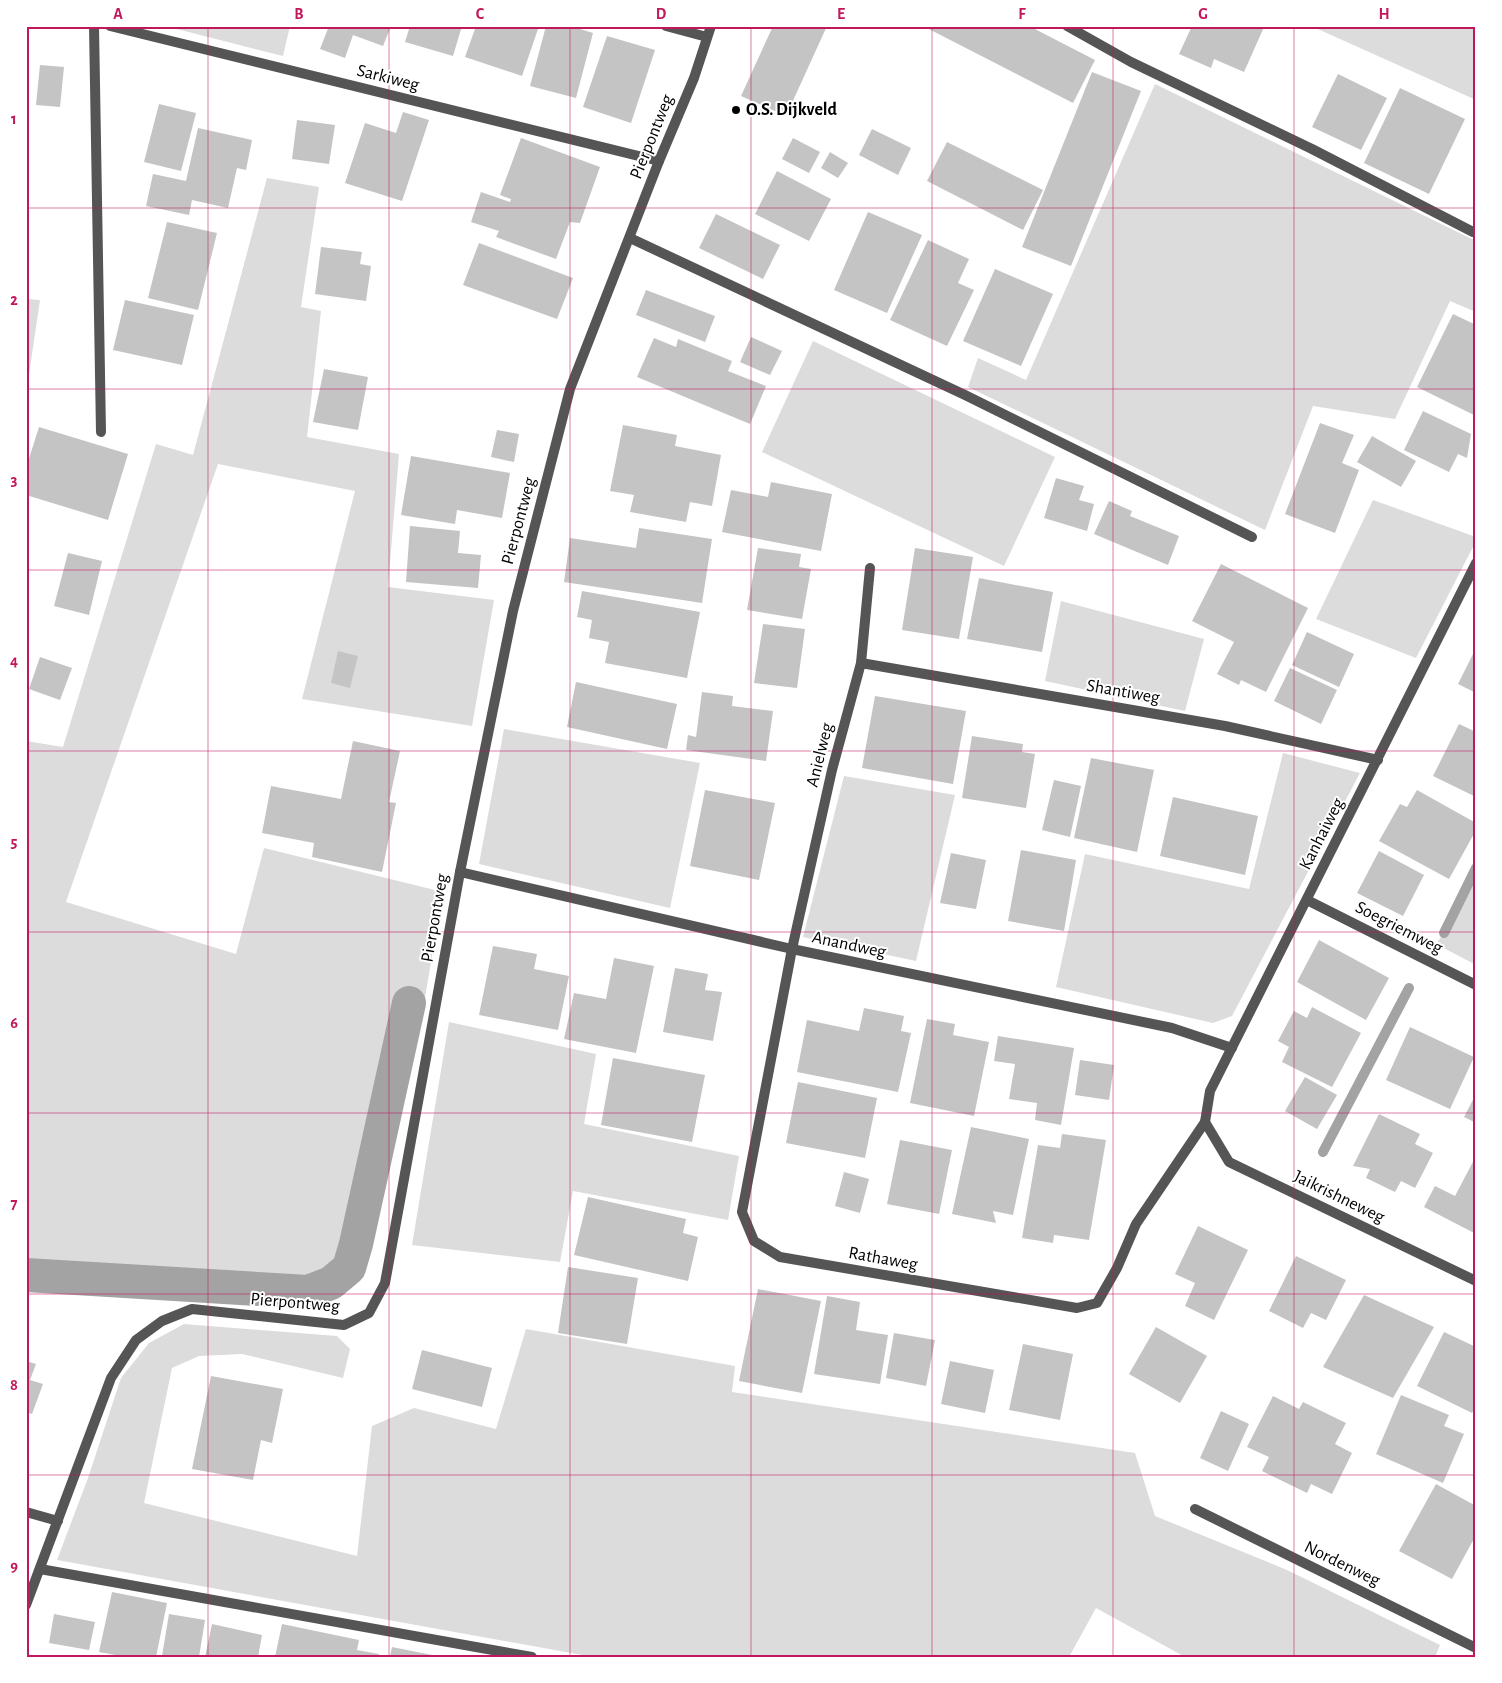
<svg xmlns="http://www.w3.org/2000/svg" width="1502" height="1683" font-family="'Alegreya Sans',sans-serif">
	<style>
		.green { fill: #dcdcdc }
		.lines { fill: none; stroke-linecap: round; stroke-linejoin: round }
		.stream { stroke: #a3a3a3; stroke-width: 10 }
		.canal { stroke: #a3a3a3; stroke-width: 34 }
		.building { fill: #c4c4c4 }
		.lane { stroke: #555; stroke-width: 10 }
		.street { stroke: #555; stroke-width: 10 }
		.grid { fill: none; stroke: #c2185b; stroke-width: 1; stroke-opacity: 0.55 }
		.poi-dot { fill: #000; stroke: #fff; stroke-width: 2 }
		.labels { text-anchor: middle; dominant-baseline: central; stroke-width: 4; stroke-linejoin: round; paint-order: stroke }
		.street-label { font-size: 18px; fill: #000; stroke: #fff }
		.poi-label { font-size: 18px; font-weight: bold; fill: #000; stroke: #fff; text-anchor: start }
		.neatline { fill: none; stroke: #c2185b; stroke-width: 2 }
		.grid-label { font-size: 16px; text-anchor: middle; font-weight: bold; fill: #c2185b }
	</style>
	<rect width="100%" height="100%" fill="#fff"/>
	<!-- green -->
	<g class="green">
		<polygon points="165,26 290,26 283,56"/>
		<polygon points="1311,26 1476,26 1476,100"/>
		<polygon points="1155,84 1476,241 1476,312 1450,301 1395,419 1313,406 1265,530 968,387 978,358 1026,380"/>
		<polygon points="267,178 319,187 301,307 321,311 307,437 399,454 388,587 494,600 472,726 302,699 355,491 218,464 66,902 236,954 264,848 443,892 423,1009 409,1004 356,1244 349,1268 331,1283 308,1292 26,1275 26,741 63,747 156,444 193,455"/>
		<polygon points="26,299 40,300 26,395"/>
		<polygon points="813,341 1055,457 1004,566 762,452"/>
		<polygon points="1373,500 1476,537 1476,541 1416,658 1316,619"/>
		<polygon points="1061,601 1204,639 1185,711 1045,681"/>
		<polygon points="504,729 700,763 670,908 479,864"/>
		<polygon points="1283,753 1360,773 1232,1016 1213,1023 1056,987 1085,854 1249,889"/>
		<polygon points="844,776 955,795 916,961 803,937"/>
		<polygon points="1476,868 1476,965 1436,944 1444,933"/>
		<polygon points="449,1022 596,1054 584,1124 739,1156 728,1220 573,1191 560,1262 412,1245"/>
		<polygon points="184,1324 337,1336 350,1349 343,1378 242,1354 199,1356 172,1368 144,1503 357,1556 372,1426 414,1408 496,1429 526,1329 735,1366 732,1392 1135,1453 1155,1516 1287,1570 1440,1645 1435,1657 1185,1657 1096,1608 1069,1657 593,1657 57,1560 88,1478 121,1378 149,1343"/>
	</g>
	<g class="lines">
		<!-- stream -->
		<g class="stream">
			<polyline points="1444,933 1476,868"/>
			<polyline points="1323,1152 1409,988"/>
		</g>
		<!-- canal -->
		<polyline class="canal" points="26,1275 308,1292 331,1283 349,1268 356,1244 409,1003"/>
	</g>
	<!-- building -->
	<g class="building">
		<polygon points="329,26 391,26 383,46 353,35 345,58 320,49"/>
		<polygon points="410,26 462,26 453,56 405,42"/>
		<polygon points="476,26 539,26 522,76 465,57"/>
		<polygon points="546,26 581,26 580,29 593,33 576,98 530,86"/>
		<polygon points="773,26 827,26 786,116 741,96"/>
		<polygon points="923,26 1029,26 1095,60 1073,103"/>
		<polygon points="1192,26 1262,26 1264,27 1244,72 1214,59 1211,68 1179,54"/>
		<polygon points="607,36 655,50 631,123 583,107"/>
		<polygon points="40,65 64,67 60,107 36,105"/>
		<polygon points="1092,72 1141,91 1071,266 1022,247"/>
		<polygon points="1338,74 1387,98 1361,150 1312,127"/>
		<polygon points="1400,88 1465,119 1429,194 1364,163"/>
		<polygon points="159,104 196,113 181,171 144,162"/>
		<polygon points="403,112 429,120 402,201 345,183 365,123 396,133"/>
		<polygon points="297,120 335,125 329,164 292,159"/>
		<polygon points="198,128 252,140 246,170 237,168 228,208 192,200 189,215 146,206 153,174 186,181"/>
		<polygon points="872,129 911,148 898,175 859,155"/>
		<polygon points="521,138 600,167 580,223 570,222 556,259 496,237 499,231 471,222 481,192 510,202 511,199 500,195"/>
		<polygon points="793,138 820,152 809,173 782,159"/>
		<polygon points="947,142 1043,190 1023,230 927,181"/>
		<polygon points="830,152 848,163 838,178 821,168"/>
		<polygon points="777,171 831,199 809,241 755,214"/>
		<polygon points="868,212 922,235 887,313 834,290"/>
		<polygon points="716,214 780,245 763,279 699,248"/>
		<polygon points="167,222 217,233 198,310 148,298"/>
		<polygon points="928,240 969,259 958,283 974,290 947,346 890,320"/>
		<polygon points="479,243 573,278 557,319 463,285"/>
		<polygon points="321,247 362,252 360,264 371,266 366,301 315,294"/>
		<polygon points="995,269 1053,294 1021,366 963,341"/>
		<polygon points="646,290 715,316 705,342 636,315"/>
		<polygon points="125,300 194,315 182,365 113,350"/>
		<polygon points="1453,314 1476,325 1476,416 1417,387"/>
		<polygon points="751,337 782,351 770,375 740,362"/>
		<polygon points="654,338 676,347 678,339 732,361 728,371 766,386 750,424 637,377"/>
		<polygon points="324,369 368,377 358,430 313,422"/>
		<polygon points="1423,411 1471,434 1467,458 1458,454 1449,472 1404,450"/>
		<polygon points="1320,423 1354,435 1342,463 1359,470 1335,533 1285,514"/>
		<polygon points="623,425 677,435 675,446 721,455 712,506 690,502 686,522 630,512 634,495 610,491"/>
		<polygon points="39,427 128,454 108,520 26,495 26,468"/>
		<polygon points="497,430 519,434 514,462 491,457"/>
		<polygon points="1372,436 1416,461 1401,487 1357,462"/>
		<polygon points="411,456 510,473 502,518 457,510 455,524 401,515"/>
		<polygon points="1056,478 1084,486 1079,500 1094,504 1087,531 1044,518"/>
		<polygon points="771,482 832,494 821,551 722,532 731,490 768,497"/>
		<polygon points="1109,501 1132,511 1130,516 1179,536 1168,565 1094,534"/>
		<polygon points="410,526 460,531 458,553 481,555 478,588 406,582"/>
		<polygon points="639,528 712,539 702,603 564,582 570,538 636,548"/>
		<polygon points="758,548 801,554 799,567 811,569 802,619 747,610"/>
		<polygon points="915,548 973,557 959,639 902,630"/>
		<polygon points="68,553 102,561 89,615 54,606"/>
		<polygon points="1221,564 1308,608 1266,692 1241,680 1239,685 1217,674 1234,642 1192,621"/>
		<polygon points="979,578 1053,592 1042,652 967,639"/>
		<polygon points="582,591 700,612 687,678 605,663 609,642 589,638 592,620 577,617"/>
		<polygon points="763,624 805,629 797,688 754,683"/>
		<polygon points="1307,632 1354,654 1339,687 1292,665"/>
		<polygon points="1476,648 1476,693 1458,684"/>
		<polygon points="338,651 358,656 350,688 331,683"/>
		<polygon points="40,657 72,668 60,700 29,689"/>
		<polygon points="1290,668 1337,690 1321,724 1274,701"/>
		<polygon points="576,682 677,704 667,749 567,727"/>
		<polygon points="702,692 733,696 732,706 773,711 766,761 686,750 688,735 696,737"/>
		<polygon points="875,696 966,711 953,784 862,768"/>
		<polygon points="1459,724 1476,732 1476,797 1433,776"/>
		<polygon points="972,736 1023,744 1022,752 1035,754 1026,808 962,798"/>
		<polygon points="353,741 400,751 389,802 396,803 382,872 312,857 314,843 262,833 271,786 341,799"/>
		<polygon points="1091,758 1154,770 1137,852 1074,838"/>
		<polygon points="1054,780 1081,786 1070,837 1042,830"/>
		<polygon points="705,790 775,803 759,880 690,866"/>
		<polygon points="1417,790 1476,823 1476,830 1449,879 1379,841 1400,804 1407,807"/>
		<polygon points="1173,797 1258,816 1245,875 1160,856"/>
		<polygon points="1021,850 1076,860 1064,931 1008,921"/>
		<polygon points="1379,851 1424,875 1403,916 1357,893"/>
		<polygon points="951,853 986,860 976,909 940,903"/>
		<polygon points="1319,940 1389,978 1366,1020 1297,982"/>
		<polygon points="493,946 537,954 534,969 569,976 558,1030 479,1015"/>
		<polygon points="614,958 654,966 636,1053 564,1039 574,993 606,999"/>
		<polygon points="675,968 708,974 705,990 722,992 713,1041 663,1032"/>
		<polygon points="1312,1007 1361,1033 1332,1087 1282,1062 1289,1047 1278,1041 1294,1011 1307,1018"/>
		<polygon points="864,1008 904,1016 901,1031 911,1033 898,1092 797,1072 807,1020 859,1031"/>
		<polygon points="927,1019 955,1024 953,1035 989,1042 974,1116 910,1103"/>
		<polygon points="1410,1027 1474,1057 1450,1109 1386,1080"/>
		<polygon points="998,1036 1074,1048 1061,1125 1035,1120 1037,1103 1009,1099 1015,1064 994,1061"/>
		<polygon points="613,1058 705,1075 692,1142 601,1125"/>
		<polygon points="1080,1060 1114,1065 1109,1100 1075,1095"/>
		<polygon points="1305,1077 1337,1095 1317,1129 1285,1111"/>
		<polygon points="798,1082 877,1098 865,1158 786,1143"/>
		<polygon points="1476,1094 1476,1123 1464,1117"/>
		<polygon points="1379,1114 1420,1134 1415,1144 1433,1153 1415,1188 1401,1181 1395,1192 1366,1178 1370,1169 1353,1166"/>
		<polygon points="971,1127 1029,1139 1013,1215 993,1211 996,1223 952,1214"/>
		<polygon points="1062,1134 1106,1140 1089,1240 1054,1235 1053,1243 1022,1238 1038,1145 1060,1148"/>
		<polygon points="900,1140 952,1150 939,1214 887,1204"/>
		<polygon points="1476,1156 1476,1234 1424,1207 1435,1186 1455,1196"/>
		<polygon points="844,1172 869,1179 860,1213 835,1206"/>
		<polygon points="588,1197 686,1219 683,1233 698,1237 688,1281 574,1255"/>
		<polygon points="1198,1226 1248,1250 1214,1320 1185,1306 1195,1283 1175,1274"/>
		<polygon points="1296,1256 1346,1280 1326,1320 1311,1313 1303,1328 1269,1311"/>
		<polygon points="568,1267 638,1278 627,1344 558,1333"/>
		<polygon points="758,1289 821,1301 802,1393 739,1381"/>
		<polygon points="1364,1295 1434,1327 1393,1398 1323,1367"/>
		<polygon points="827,1296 860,1302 856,1330 888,1335 880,1384 814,1374"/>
		<polygon points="1156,1327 1207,1356 1180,1403 1129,1374"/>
		<polygon points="1444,1332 1476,1347 1476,1406 1472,1413 1417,1386"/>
		<polygon points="894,1333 935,1340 926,1386 886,1378"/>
		<polygon points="1023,1344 1073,1354 1060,1420 1009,1410"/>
		<polygon points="422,1350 492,1368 482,1407 412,1389"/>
		<polygon points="26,1361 36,1364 30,1380 43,1384 32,1414 26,1412"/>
		<polygon points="950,1361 994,1370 985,1413 941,1404"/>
		<polygon points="211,1376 283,1389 272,1443 261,1440 253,1480 192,1469"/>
		<polygon points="1401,1395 1449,1415 1444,1426 1464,1434 1443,1483 1376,1454"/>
		<polygon points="1273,1396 1299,1409 1303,1402 1346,1423 1335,1444 1352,1453 1332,1494 1311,1484 1307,1493 1262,1471 1269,1457 1247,1447"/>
		<polygon points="1221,1411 1249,1424 1228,1471 1200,1458"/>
		<polygon points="1436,1484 1476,1506 1476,1535 1452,1579 1399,1551"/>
		<polygon points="112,1592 167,1603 156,1657 126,1657 99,1652"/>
		<polygon points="54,1614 95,1622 89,1650 49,1643"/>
		<polygon points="169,1614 205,1620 199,1657 162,1656"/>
		<polygon points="212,1624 262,1635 258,1657 205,1657"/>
		<polygon points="282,1624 359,1640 357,1650 379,1654 378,1657 275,1657"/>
		<polygon points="392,1647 437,1656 437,1657 390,1657"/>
	</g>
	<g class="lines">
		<!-- lane -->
		<g class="lane">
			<polyline points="94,26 101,432"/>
			<polyline points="666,26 707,37"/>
			<polyline points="1067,26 1131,62 1312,149 1473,232"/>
			<polyline points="630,238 965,395 1252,537"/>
			<polyline points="1307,900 1476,985"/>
			<polyline points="1195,1509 1476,1648"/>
			<polyline points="40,1569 532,1657"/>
		</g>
		<!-- street -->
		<g class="street">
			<polyline points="110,26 659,161"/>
			<polyline points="870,568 861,663 832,770 792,949 742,1212 754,1241 780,1257 1077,1308 1097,1303 1117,1268 1136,1224 1205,1122 1210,1091 1476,563"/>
			<polyline points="861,663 1225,726 1378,760"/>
			<polyline points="460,872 792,949 1172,1028 1232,1048"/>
			<polyline points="1205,1122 1229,1162 1476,1281"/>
			<polyline points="26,1512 58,1521"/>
			<polyline points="26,1605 111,1378 136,1340 162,1321 192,1309 344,1325 369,1313 385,1283 460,872 513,611 570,389 659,161 694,78 711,26"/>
		</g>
	</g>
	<!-- grid -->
	<path class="grid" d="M208,26V1657M389,26V1657M570,26V1657M751,26V1657M932,26V1657M1113,26V1657M1294,26V1657M26,208H1476M26,389H1476M26,570H1476M26,751H1476M26,932H1476M26,1113H1476M26,1294H1476M26,1475H1476"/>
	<!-- markers -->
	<circle class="poi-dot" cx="736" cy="110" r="5"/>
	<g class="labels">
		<!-- street labels -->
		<g class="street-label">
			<text transform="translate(388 78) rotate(14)">Sarkiweg</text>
			<text transform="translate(652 137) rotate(-68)">Pierpontweg</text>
			<text transform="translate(519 521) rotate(-75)">Pierpontweg</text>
			<text transform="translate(1123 692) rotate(10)">Shantiweg</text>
			<text transform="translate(820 755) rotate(-76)">Anielweg</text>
			<text transform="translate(1322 834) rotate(-63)">Kanhaiweg</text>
			<text transform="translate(435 918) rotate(-80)">Pierpontweg</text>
			<text transform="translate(1399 928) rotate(27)">Soegriemweg</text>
			<text transform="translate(849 945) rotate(12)">Anandweg</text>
			<text transform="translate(1339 1197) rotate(26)">Jaikrishneweg</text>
			<text transform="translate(883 1259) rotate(10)">Rathaweg</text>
			<text transform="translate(295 1303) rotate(5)">Pierpontweg</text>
			<text transform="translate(1342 1564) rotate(26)">Nordenweg</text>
		</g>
		<!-- poi labels -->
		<g class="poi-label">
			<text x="746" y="110">O.S. Dijkveld</text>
		</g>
	</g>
	<!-- border -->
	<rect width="1502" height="1683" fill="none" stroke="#ffffff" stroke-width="55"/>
	<rect x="28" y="28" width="1446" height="1628" class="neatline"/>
	<g class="grid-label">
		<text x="118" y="19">A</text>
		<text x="299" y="19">B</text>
		<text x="480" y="19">C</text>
		<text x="661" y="19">D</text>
		<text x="841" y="19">E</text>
		<text x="1022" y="19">F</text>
		<text x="1203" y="19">G</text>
		<text x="1384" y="19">H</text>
		<text x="14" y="124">1</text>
		<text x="14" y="305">2</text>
		<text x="14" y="485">3</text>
		<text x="14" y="666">4</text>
		<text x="14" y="847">5</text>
		<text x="14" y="1028">6</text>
		<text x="14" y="1209">7</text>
		<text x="14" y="1390">8</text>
		<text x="14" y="1571">9</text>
	</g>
</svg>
